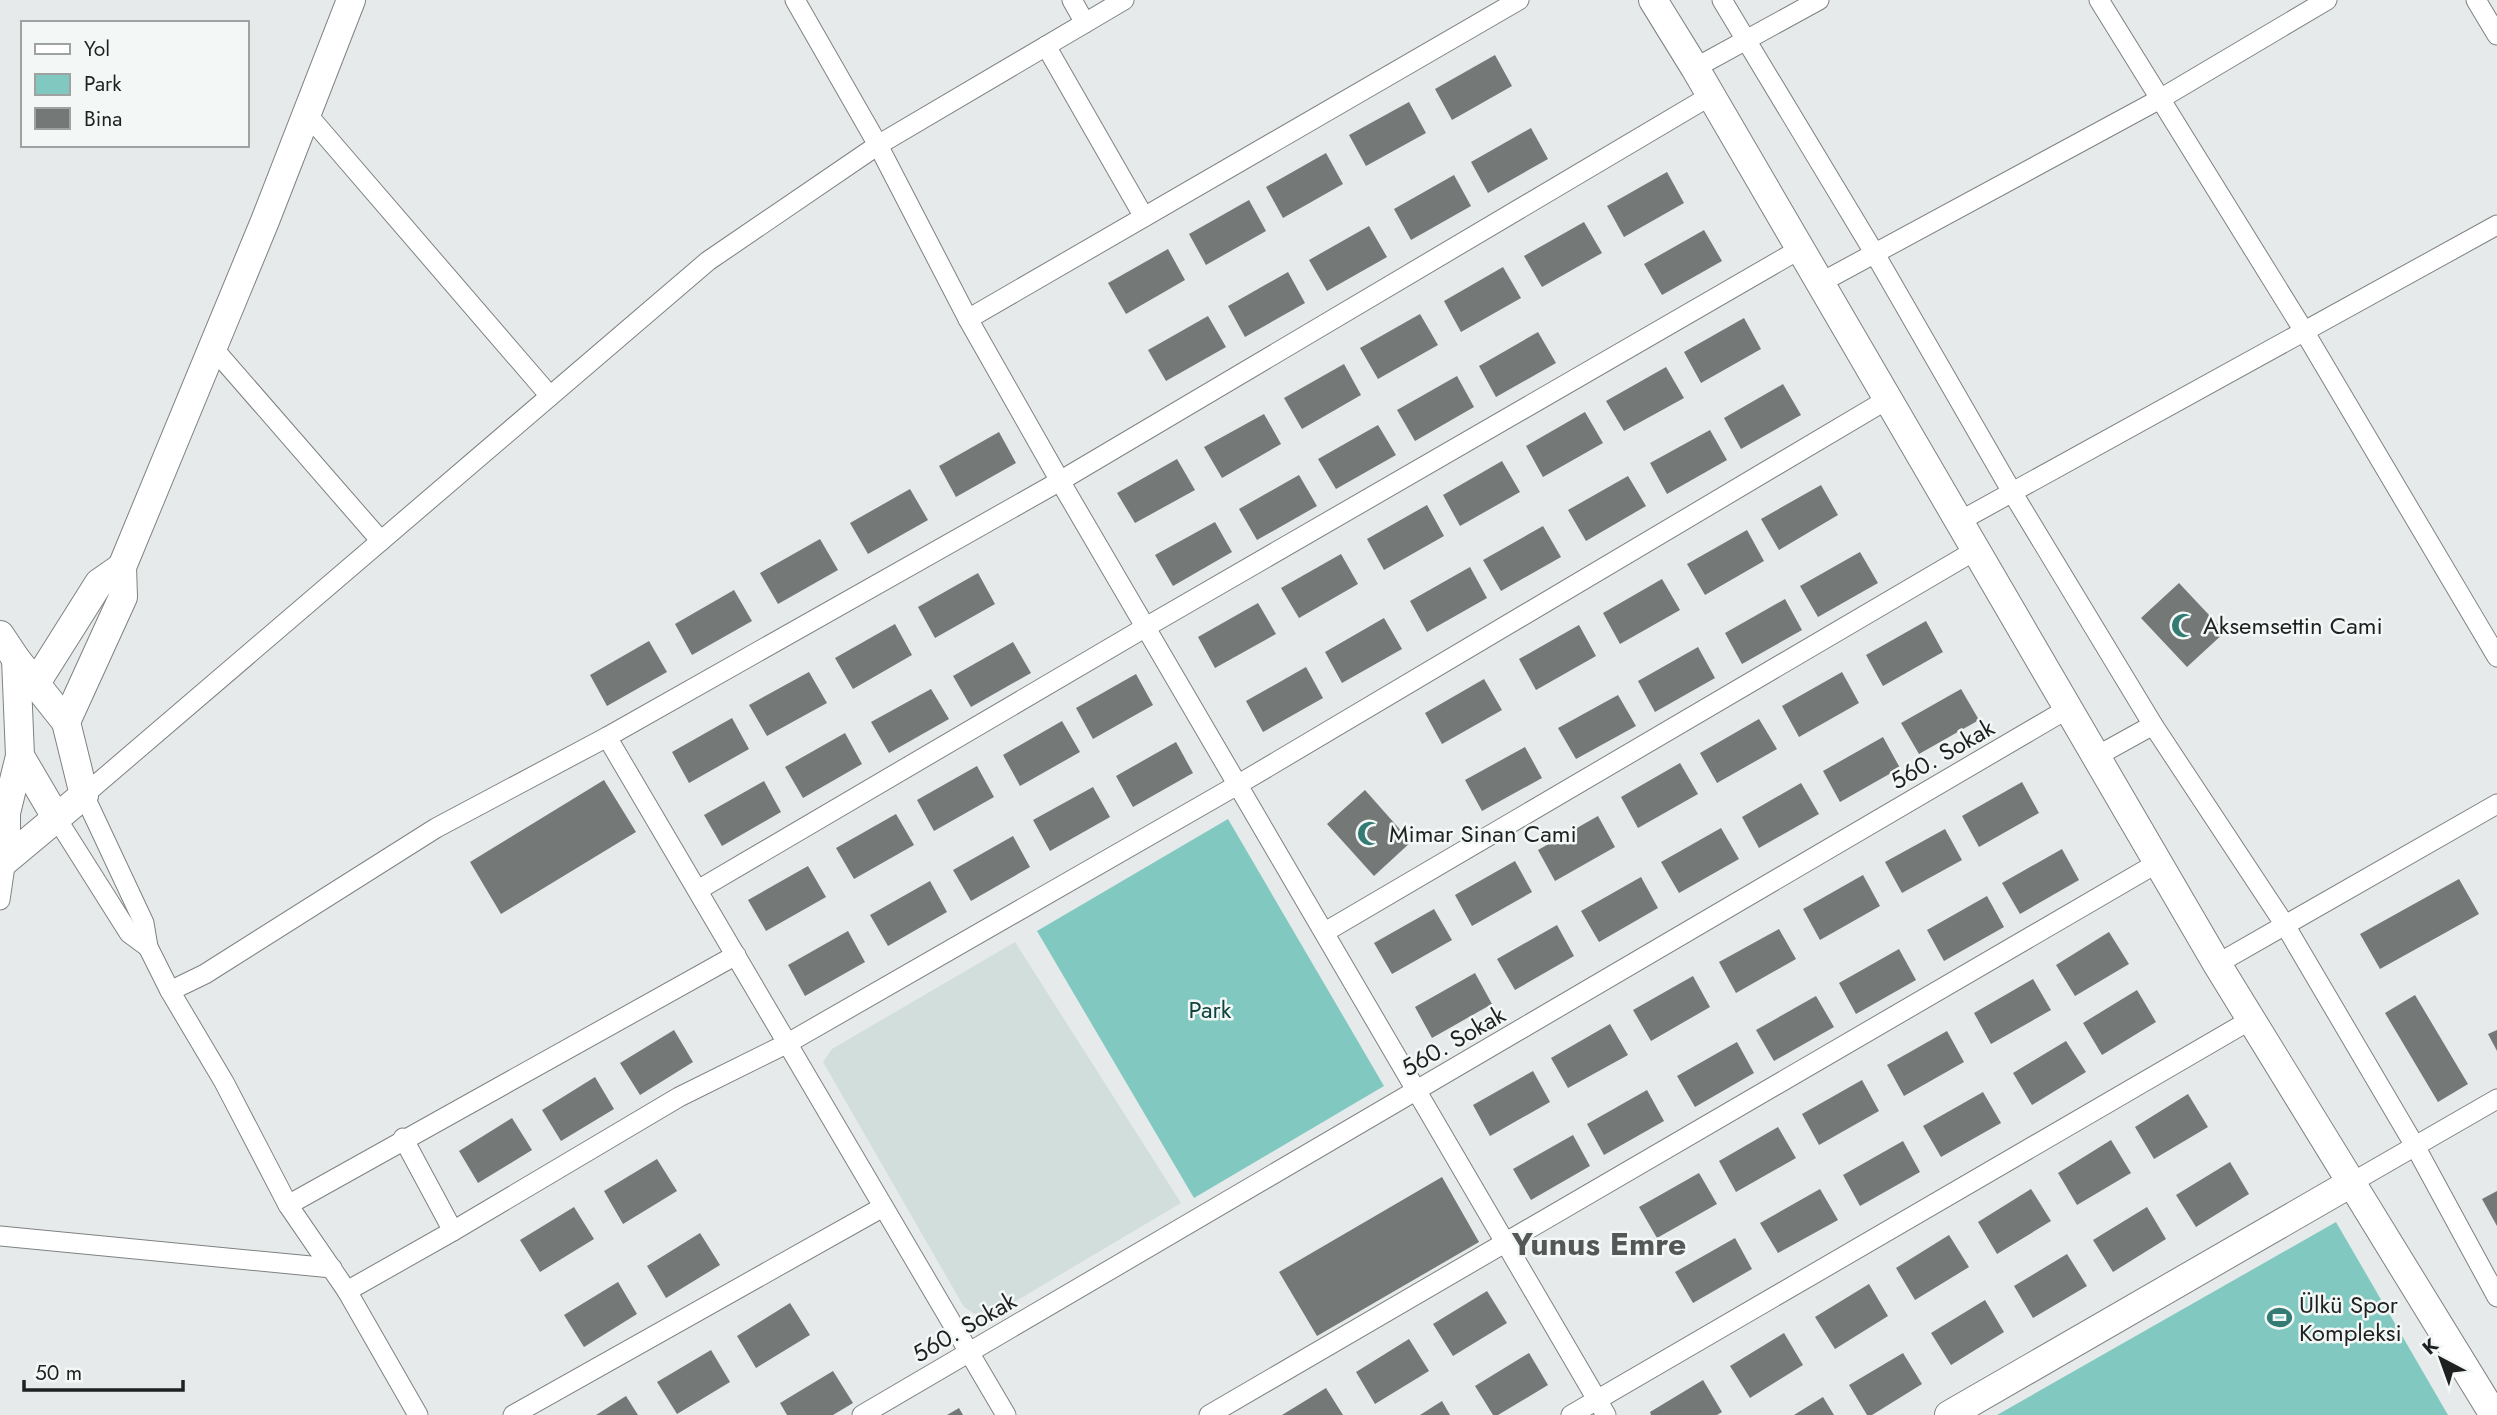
<svg xmlns="http://www.w3.org/2000/svg" width="2497" height="1415" font-family="Jost,sans-serif">
	<style>
		.built { fill: #d1dedc }
		.green { fill: #81c9c0 }
		.building { fill: #747877 }
		.lines { fill: none; stroke-linecap: round; stroke-linejoin: round }
		.street-casing { stroke: #7e8281; stroke-width: 21 }
		.secondary-casing { stroke: #7e8281; stroke-width: 30 }
		.street { stroke: #fff; stroke-width: 19 }
		.secondary { stroke: #fff; stroke-width: 28 }
		.labels { text-anchor: middle; dominant-baseline: central; stroke-width: 5; stroke-linejoin: round; paint-order: stroke }
		.poi-label { font-size: 24px; fill: #1f2121; stroke: #f3f8f7; text-anchor: start }
		.street-label { font-size: 24px; fill: #1f2121; stroke: #f3f8f7 }
		.park-label { font-size: 24px; fill: #0e433e; stroke: #f3f8f7 }
		.district-label { font-size: 32px; font-weight: bold; fill: #545857; stroke: #f3f8f7 }
	</style>
	<rect width="100%" height="100%" fill="#e6eaea"/>
	<!-- built -->
	<polygon class="built" points="1015,942 1181,1203 984,1320 964,1307 823,1062 832,1049"/>
	<!-- green -->
	<g class="green">
		<polygon points="1228,819 1384,1086 1194,1198 1037,931"/>
		<polygon points="2336,1222 2448,1415 1997,1415"/>
	</g>
	<!-- building -->
	<g class="building">
		<polygon points="1495,55 1512,86 1452,120 1435,89"/>
		<polygon points="1409,102 1426,133 1366,166 1349,135"/>
		<polygon points="1531,128 1548,159 1488,193 1471,162"/>
		<polygon points="1326,153 1343,184 1283,218 1266,187"/>
		<polygon points="1667,172 1684,203 1624,237 1607,206"/>
		<polygon points="1454,175 1471,206 1411,240 1394,209"/>
		<polygon points="1249,200 1266,231 1206,265 1189,234"/>
		<polygon points="1584,222 1602,253 1542,287 1524,256"/>
		<polygon points="1369,226 1387,257 1327,291 1309,260"/>
		<polygon points="1704,230 1722,261 1662,295 1644,264"/>
		<polygon points="1168,249 1185,280 1126,314 1108,283"/>
		<polygon points="1503,267 1521,298 1461,332 1444,301"/>
		<polygon points="1288,272 1305,303 1245,337 1228,306"/>
		<polygon points="1420,314 1438,345 1378,379 1360,348"/>
		<polygon points="1208,316 1226,347 1166,381 1148,350"/>
		<polygon points="1744,318 1761,349 1701,383 1684,352"/>
		<polygon points="1538,332 1556,363 1496,397 1479,366"/>
		<polygon points="1344,364 1361,395 1302,429 1284,398"/>
		<polygon points="1666,367 1684,398 1624,431 1606,401"/>
		<polygon points="1457,376 1474,407 1415,441 1397,410"/>
		<polygon points="1783,384 1801,415 1741,449 1724,418"/>
		<polygon points="1585,412 1603,443 1543,477 1526,446"/>
		<polygon points="1264,414 1281,444 1222,478 1204,447"/>
		<polygon points="1378,425 1396,455 1336,489 1318,459"/>
		<polygon points="1710,430 1727,460 1667,494 1650,463"/>
		<polygon points="999,432 1016,463 956,497 939,466"/>
		<polygon points="1177,459 1195,490 1135,523 1117,493"/>
		<polygon points="1502,461 1520,492 1460,526 1443,495"/>
		<polygon points="1299,475 1317,506 1257,540 1239,509"/>
		<polygon points="1628,476 1646,506 1586,541 1568,510"/>
		<polygon points="1821,485 1838,515 1779,550 1761,519"/>
		<polygon points="910,489 928,520 868,554 850,523"/>
		<polygon points="1427,505 1444,536 1384,570 1367,539"/>
		<polygon points="1215,522 1232,552 1173,586 1155,555"/>
		<polygon points="1543,526 1561,557 1501,591 1483,560"/>
		<polygon points="1747,530 1764,561 1705,595 1687,564"/>
		<polygon points="820,539 838,570 778,604 760,573"/>
		<polygon points="1860,552 1878,583 1818,617 1800,586"/>
		<polygon points="1341,554 1358,584 1299,618 1281,588"/>
		<polygon points="1470,567 1487,598 1427,632 1410,601"/>
		<polygon points="978,573 995,604 935,638 918,607"/>
		<polygon points="1662,579 1680,610 1620,644 1603,613"/>
		<polygon points="2179,583 2225,632 2187,667 2141,618"/>
		<polygon points="734,590 752,621 692,655 675,624"/>
		<polygon points="1785,599 1802,630 1742,664 1725,633"/>
		<polygon points="1258,603 1276,634 1215,668 1198,637"/>
		<polygon points="1384,618 1402,649 1342,683 1325,652"/>
		<polygon points="1926,621 1943,652 1883,686 1866,655"/>
		<polygon points="895,624 912,655 853,689 835,658"/>
		<polygon points="1579,625 1596,656 1536,690 1519,659"/>
		<polygon points="649,641 667,672 607,706 590,675"/>
		<polygon points="1013,642 1031,673 971,707 953,676"/>
		<polygon points="1698,647 1715,678 1655,712 1638,681"/>
		<polygon points="1306,667 1323,698 1263,732 1246,701"/>
		<polygon points="809,672 827,703 767,736 749,705"/>
		<polygon points="1842,672 1859,703 1799,737 1782,706"/>
		<polygon points="1136,674 1153,705 1093,739 1076,708"/>
		<polygon points="1484,679 1502,710 1442,744 1425,713"/>
		<polygon points="931,689 949,719 889,753 871,722"/>
		<polygon points="1961,689 1979,720 1919,754 1901,723"/>
		<polygon points="1618,695 1636,726 1576,759 1558,728"/>
		<polygon points="732,718 749,749 689,783 672,752"/>
		<polygon points="1759,719 1777,749 1717,783 1700,753"/>
		<polygon points="1062,721 1080,752 1020,786 1003,755"/>
		<polygon points="845,733 862,764 803,798 785,767"/>
		<polygon points="1883,737 1900,768 1840,802 1823,771"/>
		<polygon points="1176,742 1193,773 1133,807 1116,776"/>
		<polygon points="1525,747 1542,778 1482,811 1465,780"/>
		<polygon points="1680,763 1698,794 1638,828 1621,797"/>
		<polygon points="977,766 994,797 934,831 917,800"/>
		<polygon points="604,780 636,832 501,914 470,862"/>
		<polygon points="764,781 781,812 722,846 704,815"/>
		<polygon points="2022,782 2039,813 1979,847 1962,816"/>
		<polygon points="1801,783 1819,814 1759,848 1742,817"/>
		<polygon points="1093,787 1110,817 1050,851 1033,820"/>
		<polygon points="1365,790 1411,842 1374,876 1327,824"/>
		<polygon points="896,814 914,845 854,879 836,848"/>
		<polygon points="1598,816 1615,847 1555,881 1538,850"/>
		<polygon points="1721,828 1739,859 1679,893 1661,862"/>
		<polygon points="1945,829 1962,860 1902,893 1885,862"/>
		<polygon points="1013,836 1030,867 971,901 953,870"/>
		<polygon points="2062,849 2079,880 2020,914 2002,883"/>
		<polygon points="1515,861 1532,892 1472,926 1455,895"/>
		<polygon points="808,866 826,897 766,931 748,900"/>
		<polygon points="1863,875 1880,906 1820,940 1803,909"/>
		<polygon points="1641,877 1658,908 1599,942 1581,911"/>
		<polygon points="2459,879 2479,914 2380,969 2360,934"/>
		<polygon points="930,881 947,912 888,946 870,915"/>
		<polygon points="1987,896 2004,927 1944,961 1927,930"/>
		<polygon points="1434,909 1452,940 1392,974 1374,943"/>
		<polygon points="1557,925 1574,956 1515,990 1497,959"/>
		<polygon points="1779,929 1796,959 1736,993 1719,962"/>
		<polygon points="848,931 865,962 805,996 788,965"/>
		<polygon points="2109,932 2129,964 2075,996 2056,965"/>
		<polygon points="1899,949 1916,980 1856,1014 1839,983"/>
		<polygon points="1475,973 1492,1004 1432,1038 1415,1007"/>
		<polygon points="1693,976 1710,1007 1651,1041 1633,1010"/>
		<polygon points="2033,979 2051,1010 1991,1044 1974,1013"/>
		<polygon points="2137,990 2156,1022 2102,1055 2083,1023"/>
		<polygon points="2415,995 2468,1084 2438,1102 2385,1013"/>
		<polygon points="1816,996 1834,1027 1774,1061 1756,1030"/>
		<polygon points="1610,1024 1628,1055 1568,1088 1551,1058"/>
		<polygon points="674,1030 693,1062 640,1095 620,1063"/>
		<polygon points="2497,1030 2497,1051 2488,1034"/>
		<polygon points="1947,1031 1964,1062 1904,1096 1887,1065"/>
		<polygon points="2066,1041 2086,1072 2032,1105 2013,1073"/>
		<polygon points="1737,1042 1754,1073 1695,1107 1677,1076"/>
		<polygon points="1533,1071 1550,1102 1490,1136 1473,1105"/>
		<polygon points="595,1077 614,1109 561,1141 542,1110"/>
		<polygon points="1862,1080 1879,1111 1819,1145 1802,1114"/>
		<polygon points="1647,1090 1664,1121 1604,1155 1587,1124"/>
		<polygon points="1983,1092 2001,1123 1941,1157 1923,1126"/>
		<polygon points="2188,1094 2208,1127 2154,1159 2135,1127"/>
		<polygon points="512,1118 532,1150 478,1183 459,1151"/>
		<polygon points="1778,1127 1796,1158 1736,1192 1719,1161"/>
		<polygon points="1573,1135 1590,1166 1531,1200 1513,1169"/>
		<polygon points="2111,1140 2131,1173 2077,1205 2058,1173"/>
		<polygon points="1903,1141 1920,1172 1860,1206 1843,1175"/>
		<polygon points="657,1159 677,1191 623,1224 604,1191"/>
		<polygon points="2230,1162 2249,1194 2196,1227 2176,1195"/>
		<polygon points="1699,1173 1717,1204 1657,1238 1639,1207"/>
		<polygon points="1442,1177 1479,1242 1317,1336 1279,1272"/>
		<polygon points="1820,1189 1838,1220 1778,1253 1760,1223"/>
		<polygon points="2031,1189 2051,1221 1997,1254 1978,1222"/>
		<polygon points="2497,1191 2497,1226 2482,1199"/>
		<polygon points="574,1207 594,1239 540,1272 520,1240"/>
		<polygon points="2147,1207 2166,1239 2113,1272 2093,1240"/>
		<polygon points="700,1233 720,1265 666,1298 647,1266"/>
		<polygon points="1949,1235 1969,1267 1915,1300 1896,1268"/>
		<polygon points="1735,1238 1752,1269 1693,1303 1675,1272"/>
		<polygon points="2067,1254 2087,1286 2033,1318 2014,1286"/>
		<polygon points="618,1282 637,1314 584,1347 564,1315"/>
		<polygon points="1869,1284 1888,1316 1835,1349 1815,1317"/>
		<polygon points="1487,1291 1507,1323 1453,1356 1433,1324"/>
		<polygon points="1985,1300 2004,1332 1951,1365 1931,1333"/>
		<polygon points="790,1303 810,1335 756,1368 737,1336"/>
		<polygon points="1784,1333 1803,1365 1750,1398 1730,1366"/>
		<polygon points="1409,1339 1429,1371 1375,1404 1356,1372"/>
		<polygon points="711,1350 730,1382 677,1414 657,1382"/>
		<polygon points="1529,1353 1548,1385 1498,1415 1493,1415 1475,1386"/>
		<polygon points="1903,1353 1922,1384 1872,1415 1867,1415 1849,1385"/>
		<polygon points="833,1371 853,1403 833,1415 787,1415 780,1403"/>
		<polygon points="1703,1380 1722,1412 1717,1415 1651,1415 1650,1412"/>
		<polygon points="1326,1388 1343,1415 1282,1415"/>
		<polygon points="626,1396 638,1415 596,1415"/>
		<polygon points="1823,1397 1834,1415 1794,1415"/>
		<polygon points="1442,1401 1450,1415 1420,1415"/>
		<polygon points="959,1408 963,1415 947,1415"/>
	</g>
	<g class="lines">
		<defs>
			<g id="street">
				<polyline points="1072,0 1085,23"/>
				<polyline points="1124,0 878,145 968,319 1060,481 1606,1415"/>
				<polyline points="1722,0 1875,254 2012,492 2153,725 2285,925 2415,1146 2497,1297"/>
				<polyline points="2099,0 2304,331 2497,657"/>
				<polyline points="2476,0 2497,35"/>
				<polyline points="1046,46 1144,217"/>
				<polyline points="1695,68 1819,0"/>
				<polyline points="307,114 550,396"/>
				<polyline points="1820,283 2160,99 2327,0"/>
				<polyline points="968,319 1519,0"/>
				<polyline points="213,348 381,541"/>
				<polyline points="1960,521 2497,225"/>
				<polyline points="607,737 1006,1415"/>
				<polyline points="2097,756 2153,725"/>
				<polyline points="57,819 129,933 148,947"/>
				<polyline points="698,890 1146,627 1800,249"/>
				<polyline points="0,900 6,859"/>
				<polyline points="1325,932 1976,550"/>
				<polyline points="2217,964 2497,804"/>
				<polyline points="170,991 205,974 436,828 607,737 1060,481 1710,96"/>
				<polyline points="403,1138 453,1231"/>
				<polyline points="2351,1183 2497,1099"/>
				<polyline points="288,1205 736,955"/>
				<polyline points="0,1236 332,1268"/>
				<polyline points="347,1291 453,1231 679,1097 788,1043 1239,784 1888,399"/>
				<polyline points="418,1415 347,1291 288,1205 224,1082 170,991 148,947 144,923 84,795 708,261 878,145 795,0"/>
				<polyline points="513,1415 883,1207"/>
				<polyline points="862,1415 2069,708"/>
				<polyline points="1209,1415 2159,862"/>
				<polyline points="1571,1415 2252,1019"/>
			</g>
			<g id="secondary">
				<polyline points="1653,0 1695,68 2217,964 2494,1415"/>
				<polyline points="0,635 16,659 66,722 84,795 0,865"/>
				<polyline points="16,659 20,756 57,819"/>
				<polyline points="36,683 99,583 122,567"/>
				<polyline points="66,722 123,597 122,567 265,221 351,0"/>
				<polyline points="6,859 6,813 20,756"/>
				<polyline points="1949,1415 2351,1183"/>
			</g>
		</defs>
		<!-- street casing -->
		<use href="#street" class="street-casing"/>
		<!-- secondary casing -->
		<use href="#secondary" class="secondary-casing"/>
		<!-- street -->
		<use href="#street" class="street"/>
		<!-- secondary -->
		<use href="#secondary" class="secondary"/>
	</g>
	<!-- icons -->
	<defs>
		<symbol id="mosque-bare" viewBox="-9 -9 18 18"><path d="M3.5-4.9A6 6 0 1 0 3.5 4.9A5 5 0 1 1 3.5-4.9Z" fill="#347b74" stroke="#f3f8f7" stroke-width="2.5" paint-order="stroke"/></symbol>
		<symbol id="stadium-bare" viewBox="-9 -9 18 18"><path d="M0-5a6.5 5 0 1 0 0 10a6.5 5 0 1 0 0-10ZM-3.5-1.8h7v3.6h-7Z" fill="#347b74" stroke="#f3f8f7" stroke-width="2.5" paint-order="stroke"/></symbol>
	</defs>
	<g fill-rule="evenodd">
		<use href="#mosque-bare" x="2166" y="608" width="35" height="35"/>
		<use href="#mosque-bare" x="1352" y="816" width="35" height="35"/>
		<use href="#stadium-bare" x="2262" y="1300" width="35" height="35"/>
	</g>
	<g class="labels">
		<!-- poi labels -->
		<g class="poi-label">
			<text x="2203" y="625">Aksemsettin Cami</text>
			<text x="1389" y="833">Mimar Sinan Cami</text>
			<text x="2299" y="1304">Ülkü Spor<tspan x="2299" dy="28">Kompleksi</tspan></text>
		</g>
		<!-- street labels -->
		<g class="street-label">
			<text transform="translate(1942 754) rotate(-30)">560. Sokak</text>
			<text transform="translate(1453 1041) rotate(-30)">560. Sokak</text>
			<text transform="translate(964 1327) rotate(-30)">560. Sokak</text>
		</g>
		<!-- park labels -->
		<g class="park-label">
			<text x="1210" y="1009">Park</text>
		</g>
		<!-- district labels -->
		<g class="district-label">
			<text x="1599" y="1244">Yunus Emre</text>
		</g>
	</g>
	<!-- legend -->
	<rect x="21" y="21" width="228" height="126" fill="#f3f8f7" stroke="#9ea2a1" stroke-width="2"/>
	<rect x="35" y="44" width="35" height="10" fill="#ffffff" stroke="#9ea2a1" stroke-width="2"/>
	<text x="84" y="56" font-size="21" fill="#1f2121">Yol</text>
	<rect x="35" y="74" width="35" height="21" fill="#81c9c0" stroke="#9ea2a1" stroke-width="2"/>
	<text x="84" y="91" font-size="21" fill="#1f2121">Park</text>
	<rect x="35" y="108" width="35" height="21" fill="#747877" stroke="#9ea2a1" stroke-width="2"/>
	<text x="84" y="126" font-size="21" fill="#1f2121">Bina</text>
	<!-- north arrow -->
	<g transform="translate(2441 1359) rotate(319)" stroke="#f3f8f7" stroke-width="5" paint-order="stroke">
	<path d="M0-5L12 26L0 18L-12 26Z" fill="#1f2121"/>
	<text y="-10" font-size="19" font-weight="bold" text-anchor="middle" fill="#1f2121">K</text>
	</g>
	<!-- scale -->
	<path d="M24 1380v10h159v-10" fill="none" stroke="#1f2121" stroke-width="3.5"/>
	<text x="35" y="1380" font-size="21" fill="#1f2121" stroke="#f3f8f7" stroke-width="5" paint-order="stroke">50 m</text>
</svg>
